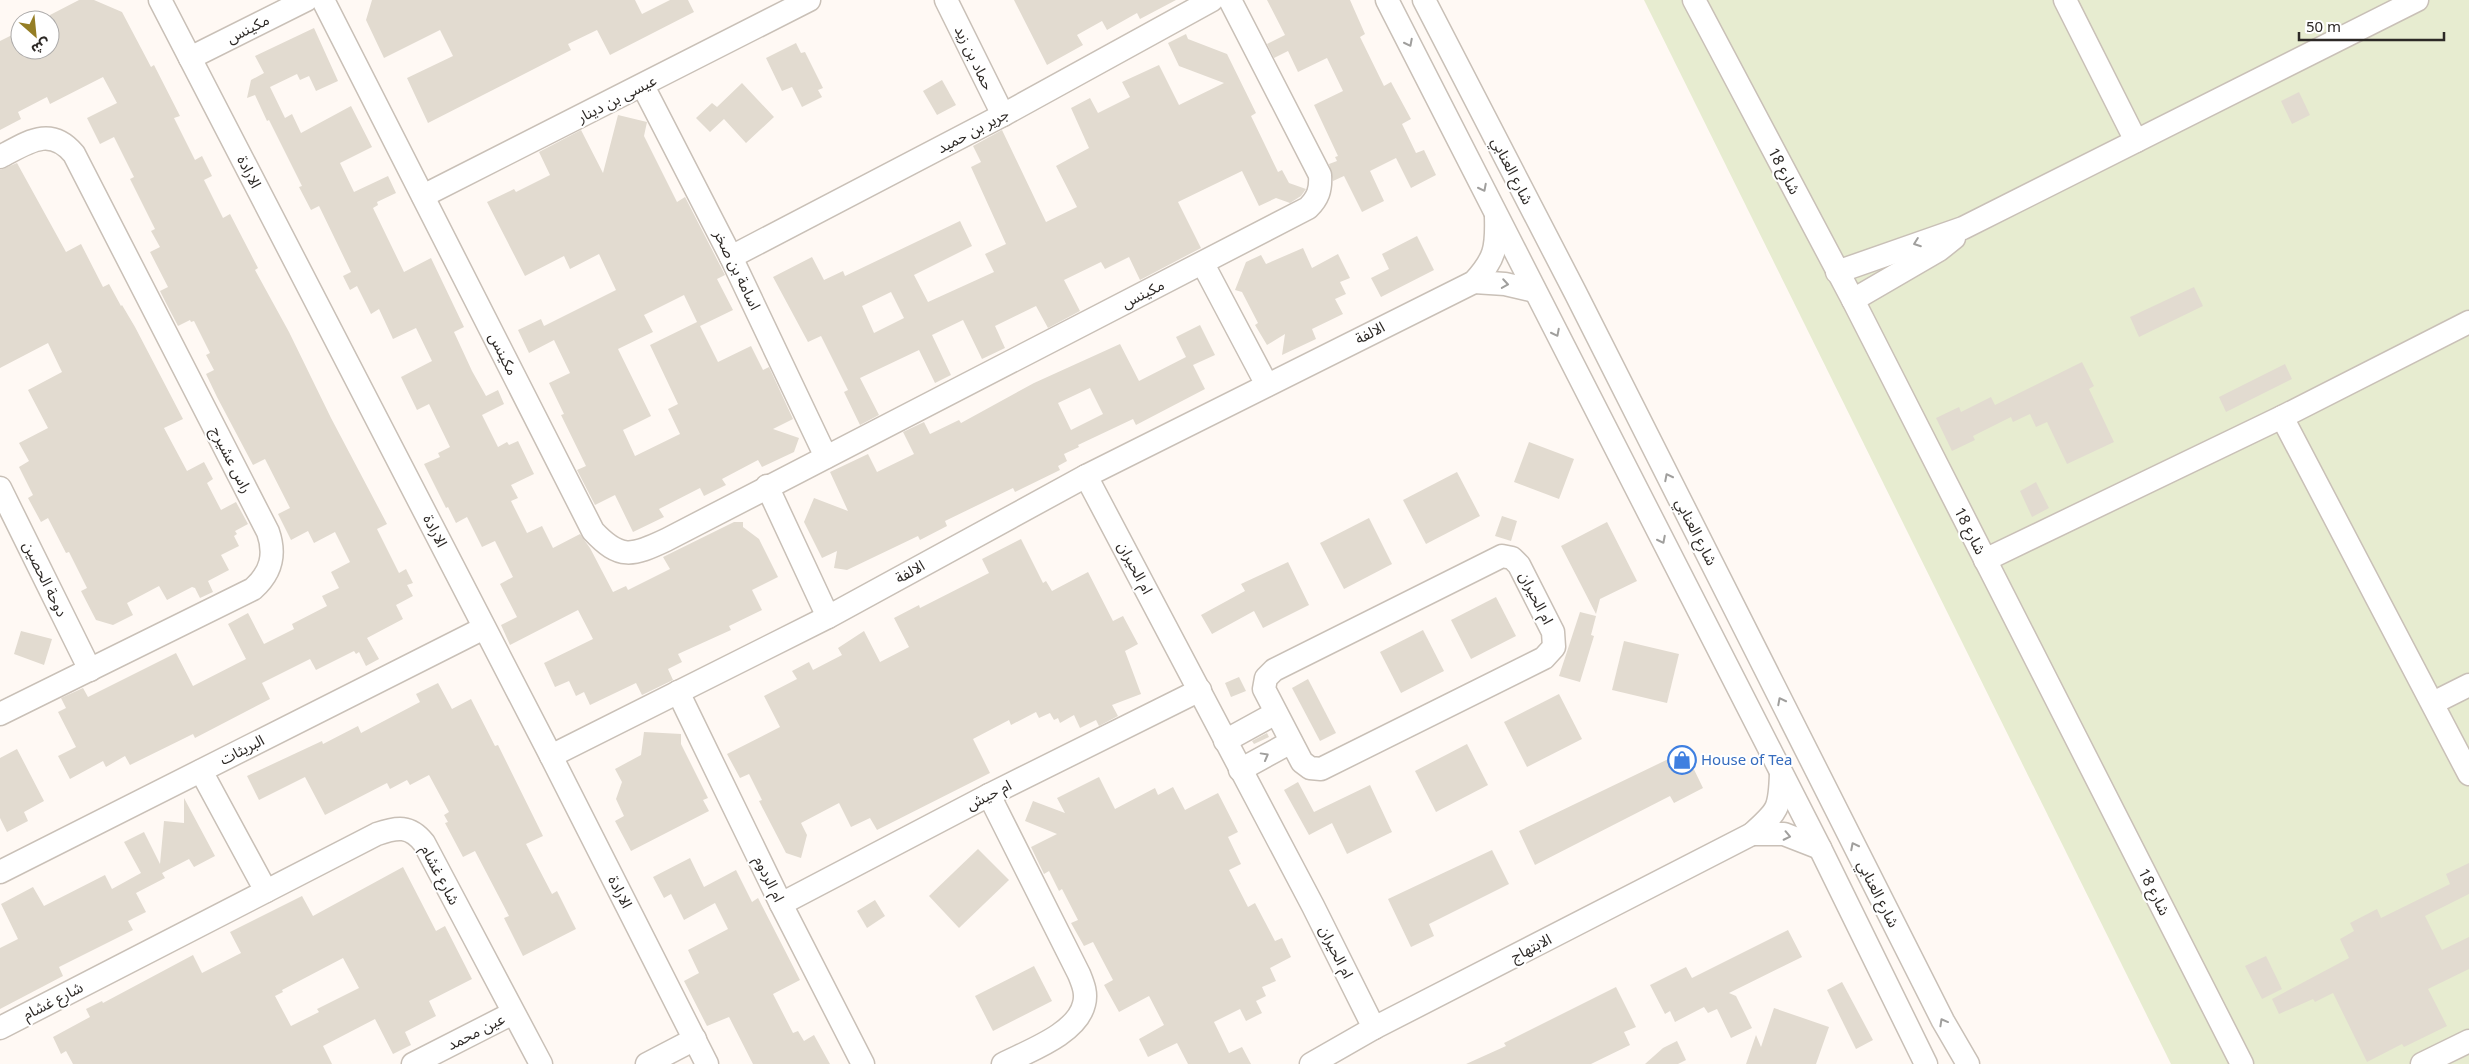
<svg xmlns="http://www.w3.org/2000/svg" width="2469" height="1064" font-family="Georgia,'Noto Sans Arabic',serif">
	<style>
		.green { fill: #e7ecd0 }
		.building { fill: #e2dbd0; fill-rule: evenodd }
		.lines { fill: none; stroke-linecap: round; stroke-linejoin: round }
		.minor-casing { stroke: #c9c0b7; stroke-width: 25 }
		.minor { stroke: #fff; stroke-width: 22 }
		.oneway { stroke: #a09f9d }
		.labels { text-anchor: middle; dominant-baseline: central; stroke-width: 4; stroke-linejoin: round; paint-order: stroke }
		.street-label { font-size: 15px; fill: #2d2926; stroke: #fff }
		.shop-label { font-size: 15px; fill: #366cbe; stroke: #fff; text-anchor: start }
	</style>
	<rect width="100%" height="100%" fill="#fff9f4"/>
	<!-- green -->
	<polygon class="green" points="1644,0 2469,0 2469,1064 2171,1064"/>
	<!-- building -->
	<g class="building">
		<polygon points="79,0 94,0 122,12 151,67 154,65 180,116 174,118 195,160 202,156 212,176 204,180 223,218 230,214 258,268 255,270 289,332 331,418 387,524 377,529 399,573 406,569 413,583 407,585 413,596 396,605 403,619 367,638 379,659 366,666 359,652 356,654 354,651 316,670 310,659 262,683 270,699 195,738 193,734 130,765 125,756 106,767 103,761 70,779 58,756 76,747 58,712 66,708 61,698 83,688 88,697 176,653 193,686 246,659 228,624 248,613 264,644 294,629 292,624 327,606 322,596 339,588 331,572 350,562 335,532 314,543 308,531 291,540 278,514 290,508 265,459 253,465 217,397 206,374 214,370 206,355 210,353 194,321 191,322 190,320 178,326 167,305 160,291 168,287 150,252 160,247 151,231 155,229 130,179 134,177 114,137 100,144 87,118 117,103 103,77 50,104 47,97 18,112 21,119 0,130 0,41 20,31 20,50 50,50 50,15"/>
		<polygon points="372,0 635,0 642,14 670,0 688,0 694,12 610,55 597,30 568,44 571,50 428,123 407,78 453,56 440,30 384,58 366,20"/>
		<polygon points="1014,0 1176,0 1140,19 1137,13 1107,30 1102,21 1077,35 1083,45 1047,65"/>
		<polygon points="1267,0 1350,0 1365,34 1360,37 1384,86 1391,82 1411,119 1402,124 1416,153 1424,150 1436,175 1411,188 1396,158 1370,171 1384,201 1362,212 1344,176 1333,181 1329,164 1337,161 1335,157 1338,156 1314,105 1343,91 1327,58 1298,72 1288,51 1274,58 1267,44 1285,35"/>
		<polygon points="314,28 338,81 316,91 309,76 300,80 297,74 270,87 285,118 292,114 301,133 351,106 372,147 340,163 354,192 388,176 396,193 377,202 378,205 373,208 404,272 431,258 464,327 454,332 472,371 486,396 498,390 504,404 482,415 498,447 507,442 509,445 518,441 534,474 511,485 518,498 511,501 527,533 542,526 553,548 580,534 590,548 613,592 626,586 628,590 670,569 663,557 734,522 743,522 743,527 759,539 778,577 752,590 762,610 729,626 731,630 678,654 682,662 668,669 673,680 642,695 636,683 590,705 584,692 576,696 569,681 555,687 544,663 593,639 578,610 510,645 501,625 517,617 500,584 513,577 495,541 482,547 467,517 456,523 448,507 446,508 424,464 440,457 438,453 450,447 429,404 417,410 401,377 432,361 416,328 393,339 379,309 371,314 357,286 350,290 343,276 351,272 319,206 311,210 299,187 302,186 269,120 267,121 255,95 247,98 251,80 264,73 255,56"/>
		<path d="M1186,34L1188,39L1227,54L1256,113L1251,116L1278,172L1282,170L1289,183L1306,189L1301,196L1290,203L1276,198L1259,206L1242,171L1178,202L1201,248L1140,280L1129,257L1105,269L1101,262L1064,280L1080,311L1048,328L1036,306L995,326L1005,348L982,359L963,320L932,335L951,375L935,383L919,350L860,378L879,415L860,425L844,392L848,390L821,336L808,342L773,277L812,257L824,280L843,271L845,276L960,221L972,246L914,275L928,302L994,272L985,254L1006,244L971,167L981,162L973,146L1002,130L1046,222L1077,207L1056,166L1089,148L1071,108L1090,98L1098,113L1130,97L1122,82L1159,65L1179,105L1224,83L1179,66L1168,43ZM891,292L904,318L874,333L862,306Z"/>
		<polygon points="796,43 801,53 805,52 823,88 818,90 822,97 802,107 792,87 782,91 766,58"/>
		<polygon points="942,80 956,105 937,115 923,91"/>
		<polygon points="742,83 774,117 746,143 724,119 710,132 696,118 712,103 717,107"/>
		<polygon points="2299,92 2310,115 2292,124 2281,101"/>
		<path d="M618,115L647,122L644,136L677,202L685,197L725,275L717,279L733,310L700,326L718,362L751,346L763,370L769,367L793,419L773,429L799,438L794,452L762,467L758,460L722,479L726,485L704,496L700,488L659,509L664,517L633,532L615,495L595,505L577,470L586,466L561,415L564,414L549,383L570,373L554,340L529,353L518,330L541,319L544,326L616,290L599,254L570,269L564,256L525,276L487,202L514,189L516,192L550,175L539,152L581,130L603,173ZM684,295L697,322L650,345L678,404L668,409L680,434L635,456L623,430L651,416L618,349L653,332L644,315Z"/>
		<polygon points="17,163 66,252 81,244 103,287 109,284 121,306 122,305 135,327 183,419 164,428 187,471 204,462 213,479 207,483 221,510 236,502 248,524 235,531 237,534 234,536 239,546 221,555 229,570 208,581 213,592 200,598 195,588 192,587 167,600 159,586 127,603 133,615 113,625 96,620 81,591 87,588 69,552 66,553 48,518 41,522 28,498 33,495 19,467 29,461 19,443 48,428 28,390 62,372 48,343 0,368 0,170"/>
		<polygon points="1417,236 1434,270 1381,297 1371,278 1389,269 1382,254"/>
		<polygon points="1303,248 1312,268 1338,254 1350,278 1340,282 1346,294 1335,299 1343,314 1312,329 1316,339 1282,355 1285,334 1267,345 1255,325 1258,323 1242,292 1235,290 1246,262 1261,255 1266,264"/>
		<polygon points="2194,287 2203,306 2139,337 2130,317"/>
		<path d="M1200,325L1215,355L1193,365L1205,389L1136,425L1133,419L1078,445L1079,447L1064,454L1067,461L1058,466L1060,470L1015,492L1013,488L945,521L947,526L920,540L918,536L847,570L834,568L837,551L822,558L804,522L814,498L848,511L830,472L868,454L877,472L914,454L903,432L924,422L930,434L959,420L961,423L1034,383L1120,344L1139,381L1186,357L1176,337ZM1090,388L1103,414L1071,430L1058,403Z"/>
		<polygon points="2082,362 2094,386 2089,389 2114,442 2067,464 2047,422 2036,427 2030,414 2013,422 2011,417 1973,436 1975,440 1952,451 1936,418 1959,407 1961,412 1991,397 1995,405"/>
		<polygon points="2285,364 2292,379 2226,412 2219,397"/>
		<polygon points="1529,442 1574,459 1559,499 1514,482"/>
		<polygon points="1457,472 1480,516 1426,544 1403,500"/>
		<polygon points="2036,482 2049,508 2032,517 2020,491"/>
		<polygon points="1502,516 1517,521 1511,541 1495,536"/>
		<polygon points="1369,518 1392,564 1344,589 1320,543"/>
		<polygon points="1607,522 1637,581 1600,599 1596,614 1561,546"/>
		<polygon points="1021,539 1043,583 1046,581 1052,591 1088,572 1113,621 1123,616 1138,644 1125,651 1141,694 1112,705 1118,716 1099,726 1096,720 1080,728 1074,715 1060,723 1058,718 1054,720 1050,713 1039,718 1036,712 1011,725 1009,720 973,739 990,773 877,830 870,818 851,827 839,803 801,823 807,835 801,858 786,853 759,801 762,800 749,774 740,778 727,754 780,727 764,696 797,679 792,671 809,662 813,670 842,655 838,648 864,631 880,662 909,647 894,618 919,605 920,608 989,573 982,559"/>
		<polygon points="1288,562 1309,605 1263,628 1254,611 1212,634 1201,615 1245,591 1241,584"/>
		<polygon points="1496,597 1516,636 1471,659 1451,620"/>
		<polygon points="1580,612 1596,616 1591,635 1594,636 1580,682 1559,676"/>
		<polygon points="1423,630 1444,671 1401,693 1380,652"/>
		<polygon points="21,631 52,639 44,665 14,654"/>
		<polygon points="1624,641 1679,654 1667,703 1612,690"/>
		<polygon points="1239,677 1246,691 1231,697 1225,683"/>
		<polygon points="1308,679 1336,733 1320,741 1292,688"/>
		<polygon points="438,683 452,709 471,699 495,746 498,745 543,836 526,844 552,894 557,891 576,929 523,956 504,918 509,916 475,851 463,857 445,823 448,822 444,815 449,812 429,775 410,785 407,780 390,789 387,783 325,815 305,777 259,800 247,776 322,741 323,744 358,726 361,733 420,702 416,694"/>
		<polygon points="1559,694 1582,739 1527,767 1504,722"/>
		<polygon points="644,732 681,734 681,744 708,798 703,800 709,811 631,851 615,821 624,816 616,799 622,782 615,769 641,755"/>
		<polygon points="1267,733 1269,737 1254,744 1252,741"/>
		<polygon points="1467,744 1488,785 1436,812 1415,771"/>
		<polygon points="17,749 44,801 24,812 28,821 7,832 0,818 0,758"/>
		<polygon points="1685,751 1703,788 1674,803 1670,796 1535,865 1519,831"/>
		<polygon points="1099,777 1115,809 1155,788 1158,795 1173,787 1185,810 1218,793 1238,832 1228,837 1241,864 1229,870 1248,907 1255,903 1275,941 1282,938 1291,957 1270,968 1276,981 1262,987 1266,996 1256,1001 1262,1013 1246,1021 1240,1009 1214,1022 1229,1053 1242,1047 1251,1064 1188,1064 1177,1043 1148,1057 1139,1039 1164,1025 1149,996 1119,1012 1104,985 1113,980 1093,942 1084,946 1071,923 1078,920 1062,889 1059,891 1049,871 1044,874 1031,847 1057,834 1025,821 1033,801 1065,813 1057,798"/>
		<polygon points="1298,782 1314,812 1370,785 1392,832 1347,854 1332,823 1309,835 1284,790"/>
		<polygon points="184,798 215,856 194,867 189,859 162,873 165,878 136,893 146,912 128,921 133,930 59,967 63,976 0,1009 0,948 18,939 1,904 33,887 44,906 105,875 112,889 141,873 124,842 144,832 160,864 164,821 184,823"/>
		<polygon points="978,849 1009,880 959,928 929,896"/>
		<polygon points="1492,850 1509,884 1429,924 1434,936 1411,947 1388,899"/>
		<polygon points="690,858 704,887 736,870 752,902 758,898 800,980 773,994 793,1033 798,1031 804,1041 814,1035 830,1064 753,1064 729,1017 707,1026 684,981 699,973 688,950 728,929 715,903 684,920 671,894 664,898 653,877"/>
		<polygon points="2469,863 2469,894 2425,916 2442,950 2469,937 2469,969 2428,989 2447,1026 2404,1047 2402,1044 2367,1062 2333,993 2315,1002 2313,999 2279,1014 2272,999 2349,958 2340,939 2354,931 2350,923 2377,909 2381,918 2450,884 2446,874"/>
		<path d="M403,867L436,931L445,926L472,979L429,1001L436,1016L405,1032L411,1045L393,1054L375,1019L323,1046L332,1064H73L66,1051L61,1054L53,1037L90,1017L86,1009L102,1001L103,1003L193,955L202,973L241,953L230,932L302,896L313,916ZM343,958L359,988L317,1009L319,1012L291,1026L275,996L283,992L282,990Z"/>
		<polygon points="875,900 885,916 867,928 857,911"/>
		<polygon points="1788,930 1802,957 1729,993 1736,996 1752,1028 1731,1038 1717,1009 1708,1013 1704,1007 1675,1022 1670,1011 1665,1014 1650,985 1686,967 1692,978"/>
		<polygon points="2266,956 2282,989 2262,999 2245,966"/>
		<polygon points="1034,966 1052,1001 993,1031 975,996"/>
		<polygon points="1842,982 1873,1040 1856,1049 1827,990"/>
		<polygon points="1616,987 1636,1027 1624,1032 1630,1045 1591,1064 1466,1064 1506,1046 1504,1043"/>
		<polygon points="1774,1008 1829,1027 1816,1064 1746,1064 1756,1035 1761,1047"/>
		<polygon points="1677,1041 1686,1060 1678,1064 1645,1064 1663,1048"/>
	</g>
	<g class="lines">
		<defs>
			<g id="minor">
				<polyline points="160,0 551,756 707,1064"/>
				<path d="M323,0L593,531C620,560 632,556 666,540L1308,208C1318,198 1321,190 1320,175L1230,0"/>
				<polyline points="946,0 1003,115"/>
				<polyline points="1387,0 1820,848 1926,1064"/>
				<polyline points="1424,0 1575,292 1943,1021 1968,1064"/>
				<polyline points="1694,0 1853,300 2242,1064"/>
				<polyline points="2065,0 2136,141"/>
				<polyline points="190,58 306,0"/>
				<polyline points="643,86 731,257 826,457"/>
				<path d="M0,157C27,143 50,125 74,154L268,532C276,555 271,573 253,589L0,714"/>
				<polyline points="423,196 809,0"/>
				<polyline points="731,257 1003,115 1212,0"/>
				<polyline points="1203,264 1267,385"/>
				<polyline points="1837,272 1963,228 2417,0"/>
				<polyline points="1474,282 1505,284 1535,291"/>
				<polyline points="1853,300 1939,250 1954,238"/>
				<polyline points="2282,417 2469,774"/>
				<polyline points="1086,476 1313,906 1374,1028"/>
				<polyline points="767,486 828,617"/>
				<polyline points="0,488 90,670"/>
				<polygon points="1502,556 1512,558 1519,565 1553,632 1554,647 1544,658 1321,769 1310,768 1302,762 1264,689 1266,678 1274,670"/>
				<polyline points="1985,560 2282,417 2469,322"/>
				<polyline points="678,692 781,904 863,1064"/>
				<polyline points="2433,703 2469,685"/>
				<polyline points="1225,741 1276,713"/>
				<path d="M551,756L828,617L1086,476L1474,282C1495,259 1497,248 1496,217"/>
				<polyline points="1240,770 1291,742"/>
				<polyline points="201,771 266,891"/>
				<path d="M989,795L1079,974C1083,984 1087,993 1084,1004C1077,1034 1028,1051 1003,1064"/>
				<polyline points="1752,834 1784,834 1820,848"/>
				<polyline points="0,872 484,628"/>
				<polyline points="781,904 989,795 1200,690"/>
				<path d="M0,1028L377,834C397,827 410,825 424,843L541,1064"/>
				<polyline points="413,1064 513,1013"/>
				<polyline points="647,1064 695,1039"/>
				<path d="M1311,1064L1374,1028L1752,834C1778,811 1780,809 1781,773"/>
				<polyline points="2422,1064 2469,1041"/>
			</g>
		</defs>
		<!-- minor casing -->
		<use href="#minor" class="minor-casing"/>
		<!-- minor -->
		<use href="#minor" class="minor"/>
	</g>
	<!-- one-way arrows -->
	<defs><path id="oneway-chevron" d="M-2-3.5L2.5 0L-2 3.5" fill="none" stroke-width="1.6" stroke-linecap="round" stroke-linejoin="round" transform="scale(1.25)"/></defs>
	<g class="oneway">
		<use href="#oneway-chevron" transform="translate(1409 43) rotate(63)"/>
		<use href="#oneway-chevron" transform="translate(1483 188) rotate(63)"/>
		<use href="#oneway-chevron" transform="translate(1917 243) rotate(160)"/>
		<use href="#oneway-chevron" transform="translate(1505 284) rotate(9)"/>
		<use href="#oneway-chevron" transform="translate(1556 333) rotate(63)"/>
		<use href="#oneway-chevron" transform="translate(1668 477) rotate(-117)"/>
		<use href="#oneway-chevron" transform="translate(1662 540) rotate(63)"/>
		<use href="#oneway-chevron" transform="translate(1781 701) rotate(-117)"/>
		<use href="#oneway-chevron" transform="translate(1265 756) rotate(-29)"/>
		<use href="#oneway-chevron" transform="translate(1787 836) rotate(12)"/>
		<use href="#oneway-chevron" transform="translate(1854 846) rotate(-117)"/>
		<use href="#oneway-chevron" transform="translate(1943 1022) rotate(-119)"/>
	</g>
	<!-- icons -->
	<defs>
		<symbol id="shop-ring" viewBox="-11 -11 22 22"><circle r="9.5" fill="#fff" stroke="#3f7fe0" stroke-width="1.5"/><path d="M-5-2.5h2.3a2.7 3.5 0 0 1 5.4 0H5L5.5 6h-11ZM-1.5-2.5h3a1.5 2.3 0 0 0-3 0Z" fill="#3f7fe0"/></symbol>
	</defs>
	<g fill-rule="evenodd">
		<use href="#shop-ring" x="1666" y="744" width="32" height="32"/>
	</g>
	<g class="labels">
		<!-- street labels -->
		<g class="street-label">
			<text transform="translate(248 29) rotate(-27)">مكينس</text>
			<text transform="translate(974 58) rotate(64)">حماد بن زيد</text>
			<text transform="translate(617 99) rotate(-27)">عيسى بن دينار</text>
			<text transform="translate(973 131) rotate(-28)">جرير بن حميد</text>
			<text transform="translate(1512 171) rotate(63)">شارع العنابي</text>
			<text transform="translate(1784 171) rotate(62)">شارع 18</text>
			<text transform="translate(249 172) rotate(63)">الارادة</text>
			<text transform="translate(737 270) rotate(64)">اسامة بن صخر</text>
			<text transform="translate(1143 294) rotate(-27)">مكينس</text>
			<text transform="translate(1370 333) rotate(-27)">الالفة</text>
			<text transform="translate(503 354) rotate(63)">مكينس</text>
			<text transform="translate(231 460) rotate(63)">راس عشيرج</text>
			<text transform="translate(435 531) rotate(63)">الارادة</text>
			<text transform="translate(1970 531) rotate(63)">شارع 18</text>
			<text transform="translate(1696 532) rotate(63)">شارع العنابي</text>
			<text transform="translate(1135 568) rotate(62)">ام الحيران</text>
			<text transform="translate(910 572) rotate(-29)">الالفة</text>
			<text transform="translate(45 579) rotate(64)">دوحة الحصين</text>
			<text transform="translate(1536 598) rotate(63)">ام الحيران</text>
			<text transform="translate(242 750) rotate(-27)">البريثات</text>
			<text transform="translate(989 795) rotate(-27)">ام حيش</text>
			<text transform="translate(440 875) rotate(62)">شارع غشام</text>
			<text transform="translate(769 879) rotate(64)">ام الردوم</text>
			<text transform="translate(620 892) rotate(63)">الارادة</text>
			<text transform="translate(2154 892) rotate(63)">شارع 18</text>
			<text transform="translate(1878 894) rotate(63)">شارع العنابي</text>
			<text transform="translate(1531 948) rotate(-27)">الابتهاج</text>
			<text transform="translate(1336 952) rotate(63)">ام الحيران</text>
			<text transform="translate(53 1001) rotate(-27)">شارع غشام</text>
			<text transform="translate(476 1032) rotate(-27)">عين محمد</text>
		</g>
		<!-- shop labels -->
		<g class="shop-label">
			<text x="1701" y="760">House of Tea</text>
		</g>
	</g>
	<!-- north arrow -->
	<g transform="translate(35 35) rotate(153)"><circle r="24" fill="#ffffff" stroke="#aba9a8"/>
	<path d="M0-4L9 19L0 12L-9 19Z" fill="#957e25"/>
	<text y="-8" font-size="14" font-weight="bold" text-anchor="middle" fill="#2d2926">ش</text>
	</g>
	<!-- scale -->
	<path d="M2299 32v8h145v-8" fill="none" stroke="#2d2926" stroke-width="2.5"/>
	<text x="2306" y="32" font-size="15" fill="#2d2926" stroke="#ffffff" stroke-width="4" paint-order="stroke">50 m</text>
</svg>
